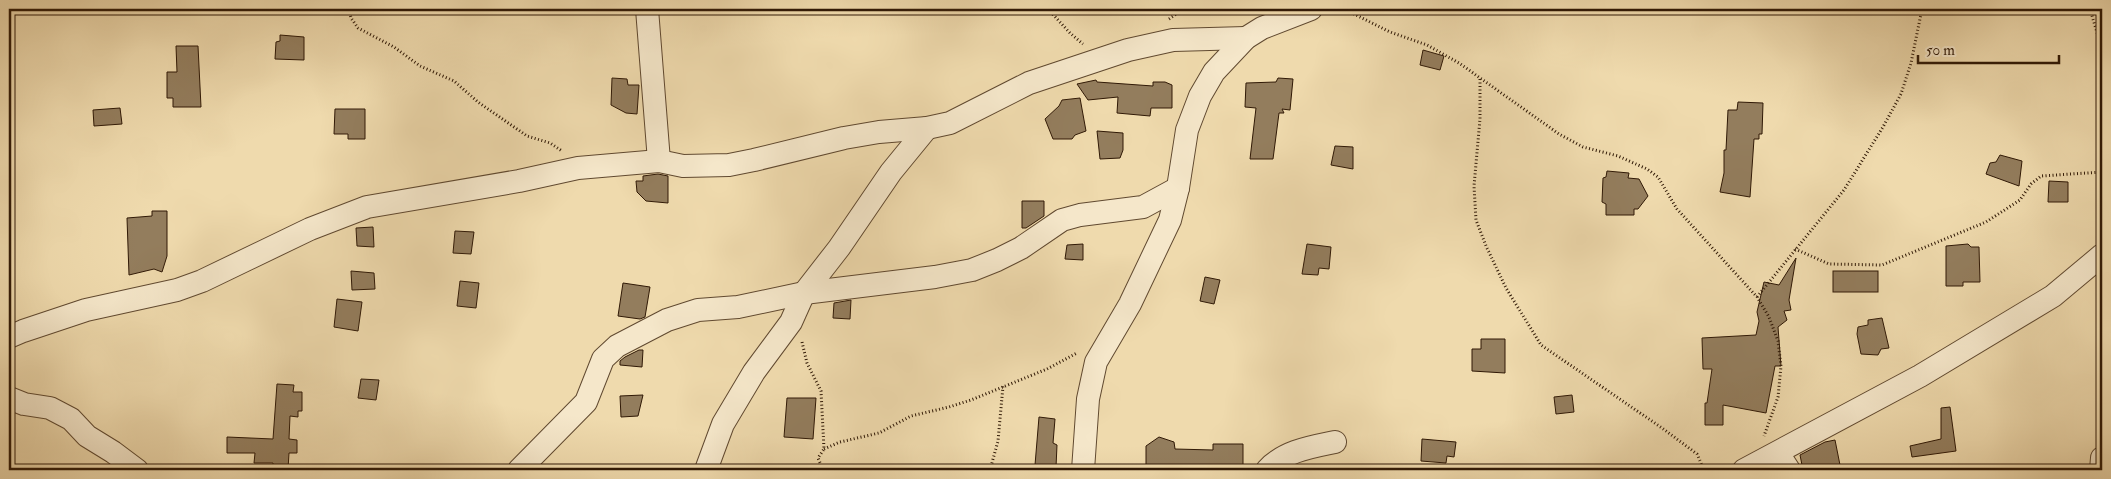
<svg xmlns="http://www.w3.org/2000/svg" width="2111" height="479" font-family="'IM FELL Double Pica',serif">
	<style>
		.building { fill: #937d5d; stroke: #301906 }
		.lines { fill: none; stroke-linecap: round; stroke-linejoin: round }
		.minor-casing { stroke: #604930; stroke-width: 24 }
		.path { stroke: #301906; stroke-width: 3; stroke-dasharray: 1 2.5; stroke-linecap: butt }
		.minor { stroke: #f5e7ca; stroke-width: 22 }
	</style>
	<rect width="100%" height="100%" fill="#efdaad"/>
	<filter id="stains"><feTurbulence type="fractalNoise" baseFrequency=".004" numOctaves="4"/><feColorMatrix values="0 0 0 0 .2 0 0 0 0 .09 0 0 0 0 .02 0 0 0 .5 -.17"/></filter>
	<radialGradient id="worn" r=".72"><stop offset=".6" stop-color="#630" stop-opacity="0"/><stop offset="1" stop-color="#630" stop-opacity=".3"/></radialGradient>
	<!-- building -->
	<g class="building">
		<polygon points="280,35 304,37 304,60 275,59 276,42 280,41"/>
		<polygon points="176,46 198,46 201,107 173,107 173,98 167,98 167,72 177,72"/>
		<polygon points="1423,50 1444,56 1440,70 1420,65"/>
		<polygon points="612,78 627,79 628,85 639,85 637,114 626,113 611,105"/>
		<polygon points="1278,78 1293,79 1290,110 1282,109 1284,113 1279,113 1273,159 1250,159 1256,108 1245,107 1246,83 1276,82"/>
		<polygon points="1096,80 1097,82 1153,86 1153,82 1165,82 1172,85 1172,108 1151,108 1150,116 1117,113 1118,97 1088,100 1077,84"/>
		<polygon points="1080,98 1086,131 1075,135 1072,139 1053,139 1045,119 1059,106 1062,100"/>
		<polygon points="1738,102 1763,103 1762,134 1759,134 1759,139 1754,139 1750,197 1720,192 1724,173 1724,150 1726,150 1728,110 1737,110"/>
		<polygon points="120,108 122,124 94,126 93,110"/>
		<polygon points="335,109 365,109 365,139 348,139 348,134 334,134"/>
		<polygon points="1097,131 1123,133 1123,150 1120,158 1100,159"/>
		<polygon points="1335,146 1353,147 1353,169 1331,165"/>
		<polygon points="2000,155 2022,161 2019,186 1986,174 1990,163 1996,162"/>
		<polygon points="1607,171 1629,173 1628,178 1639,179 1648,196 1638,209 1634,209 1634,215 1606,215 1606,204 1602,202 1603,178 1606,177"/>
		<polygon points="658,174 668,176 668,203 646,201 637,192 636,181 643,181 643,176"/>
		<polygon points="2049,181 2068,182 2068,202 2048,202"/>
		<polygon points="1022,201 1044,201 1044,216 1026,228 1022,228"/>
		<polygon points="152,211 167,211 167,256 162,272 154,269 129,275 127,218 152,216"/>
		<polygon points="373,227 374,247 357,246 356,228"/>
		<polygon points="455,231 474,232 471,254 453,253"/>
		<polygon points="1083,244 1083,260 1065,259 1067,245"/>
		<polygon points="1307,244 1331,247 1329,269 1319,268 1318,275 1302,274"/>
		<polygon points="1968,244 1971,247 1979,247 1980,282 1963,282 1963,286 1946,286 1946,246"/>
		<polygon points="1796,258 1789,300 1791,310 1784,311 1787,320 1778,327 1781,366 1775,366 1766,413 1723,405 1723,425 1705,425 1705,403 1707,403 1712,369 1703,369 1702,338 1756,335 1759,321 1757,312 1764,282 1779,285"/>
		<polygon points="351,271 374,273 375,289 352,290"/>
		<rect x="1833" y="271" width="45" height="21"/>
		<polygon points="1205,277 1220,280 1214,304 1200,301"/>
		<polygon points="460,281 479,283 476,308 457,306"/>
		<polygon points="623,283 650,287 645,317 640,319 618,316"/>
		<polygon points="337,299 362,302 358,331 334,327"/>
		<polygon points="851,300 850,319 833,318 834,303"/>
		<polygon points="1882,318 1889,348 1881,349 1878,355 1861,354 1857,334 1858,327 1868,325 1868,320"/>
		<polygon points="1481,339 1505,339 1505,373 1472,371 1472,349 1481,349"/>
		<polygon points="639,350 643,350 642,367 620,365 620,361 625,357"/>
		<polygon points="361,379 379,380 376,400 358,398"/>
		<polygon points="277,384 294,385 293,392 302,392 302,411 298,411 298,417 290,416 289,439 297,440 297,453 289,453 288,469 273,469 273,463 254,463 255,453 227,453 227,437 273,439"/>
		<polygon points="643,395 638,416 621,417 620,396"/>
		<polygon points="1572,395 1574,412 1556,414 1554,397"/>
		<polygon points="787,398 816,398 813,439 784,437"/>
		<polygon points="1950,407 1956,451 1912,457 1910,446 1941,439 1941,408"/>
		<polygon points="1039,417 1055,419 1053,443 1057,445 1056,467 1035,465"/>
		<polygon points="1159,437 1174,442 1175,449 1213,450 1213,444 1243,444 1243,470 1146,470 1146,446"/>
		<polygon points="1422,439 1456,442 1454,457 1447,456 1446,463 1421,461"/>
		<polygon points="1835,440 1841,470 1823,470 1823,467 1803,470 1800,455 1825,442"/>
	</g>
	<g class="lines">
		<defs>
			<g id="minor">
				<polyline points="647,9 659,161"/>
				<polyline points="9,337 23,331 86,310 177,290 202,281 310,229 367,207 519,181 578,168 659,161 683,166 729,165 754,160 844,138 879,132 927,128 950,123 1029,83 1128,50 1173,40 1246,38"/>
				<polyline points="9,398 24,404 50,408 71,419 87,436 113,452 137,470"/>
				<polyline points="1778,453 1789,470"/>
				<polyline points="519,470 586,402 603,359 617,346 667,320 698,310 738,307 804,293 935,277 972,270 997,260 1021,248 1062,220 1080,215 1143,207 1178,188"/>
				<polyline points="706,470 723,424 754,372 791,322 804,293 839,248 891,172 927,128"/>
				<polyline points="1083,470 1088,399 1096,362 1130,304 1170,220 1178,188 1187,130 1200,96 1214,72 1246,38 1262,28 1311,9"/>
				<path d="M1267,470C1284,451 1311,447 1335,442"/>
				<polyline points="1744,470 1920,376 2053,296 2102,255"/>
				<polyline points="2101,470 2102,458"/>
			</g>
		</defs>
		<!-- minor casing -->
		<use href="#minor" class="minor-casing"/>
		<!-- path -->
		<g class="path">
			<polyline points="349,9 351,18 358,28 394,47 420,66 454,81 478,102 527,136 550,143 562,151"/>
			<polyline points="1048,9 1070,33 1083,44"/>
			<polyline points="1344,9 1390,32 1427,45 1459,63 1559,134 1583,147 1618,156 1647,169 1658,177 1677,209 1757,297 1769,317 1778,341 1781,366 1778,397 1764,436"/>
			<polyline points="2090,9 2102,49"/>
			<polyline points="1169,19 1184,9"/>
			<polyline points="1480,79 1480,119 1474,186 1476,220 1486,246 1506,288 1541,345 1662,428 1697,454 1704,470"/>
			<polyline points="1795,249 1829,264 1882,265 1986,222 2020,200 2031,184 2041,176 2102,172"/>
			<polyline points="1757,297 1844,190 1883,127 1901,94 1911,63 1922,9"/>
			<polyline points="802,342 807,363 821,391 824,449 818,458 823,470"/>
			<polyline points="824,449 840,442 879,433 911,416 949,407 971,400 1047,369 1077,353"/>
			<polyline points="990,470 998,441 1003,386"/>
		</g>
		<!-- minor -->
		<use href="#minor" class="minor"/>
	</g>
	<!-- margin -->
	<rect width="2111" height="479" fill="none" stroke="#efdaad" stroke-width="30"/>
	<rect x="10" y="10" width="2091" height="459" fill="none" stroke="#301906" stroke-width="2.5"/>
	<rect x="15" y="15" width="2081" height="449" fill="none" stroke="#301906"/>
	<!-- scale -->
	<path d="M1918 55v8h141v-8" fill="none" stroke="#301906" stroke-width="2.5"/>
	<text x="1926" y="55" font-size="15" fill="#301906" stroke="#f5e7ca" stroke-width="4" paint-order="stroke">50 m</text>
	<rect width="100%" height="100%" filter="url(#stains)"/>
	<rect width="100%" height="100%" fill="url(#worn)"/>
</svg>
